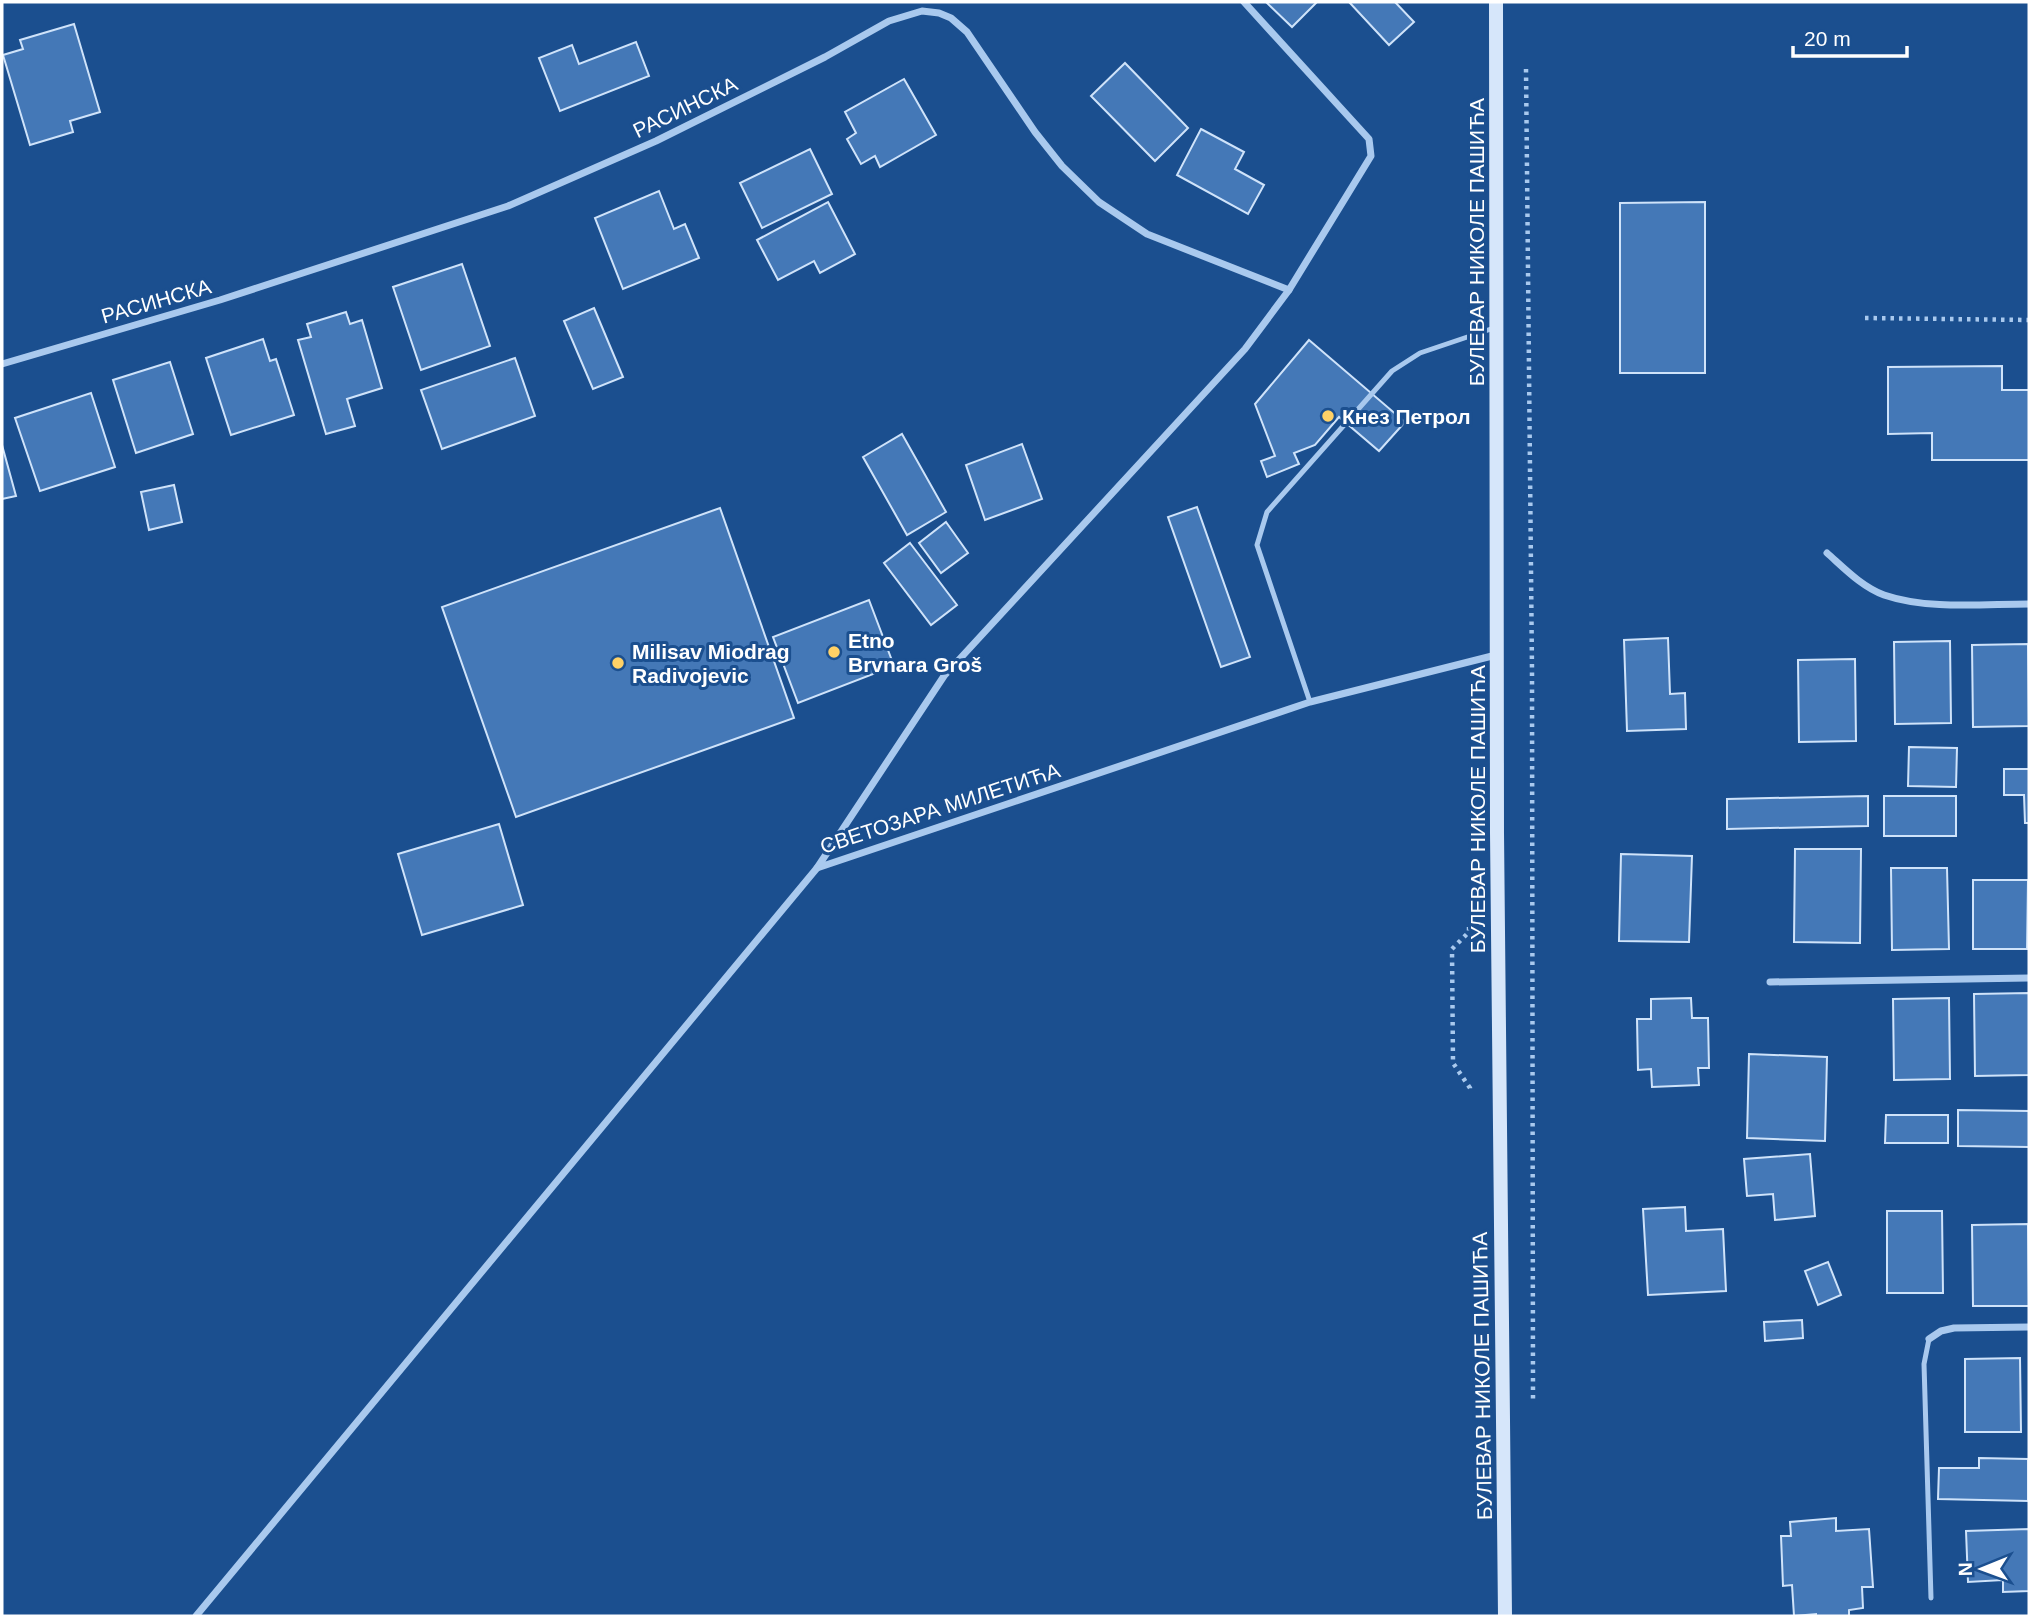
<svg xmlns="http://www.w3.org/2000/svg" width="2031" height="1618" font-family="Helvetica,sans-serif">
	<style>
		.building { fill: #4478b7; stroke: #cfe3fa; stroke-width: 2 }
		.lines { fill: none; stroke-linecap: round; stroke-linejoin: round }
		.path { stroke: #a9c9ee; stroke-width: 4.5; stroke-dasharray: 3.5 5; stroke-linecap: butt }
		.lane { stroke: #a9c9ee; stroke-width: 5 }
		.street { stroke: #a9c9ee; stroke-width: 7 }
		.secondary { stroke: #d6e6fa; stroke-width: 14 }
		.poi-dot { fill: #ffd166; stroke: #1b4f8f; stroke-width: 2.5 }
		.labels { text-anchor: middle; dominant-baseline: central; stroke-width: 6; stroke-linejoin: round; paint-order: stroke }
		.street-label { font-size: 21px; fill: #fff; stroke: #1b4f8f }
		.poi-label { font-size: 21px; font-weight: bold; fill: #fff; stroke: #1b4f8f; text-anchor: start }
	</style>
	<rect width="100%" height="100%" fill="#1b4f8f"/>
	<!-- building -->
	<g class="building">
		<polygon points="1266,2 1317,2 1292,27"/>
		<polygon points="1349,2 1395,2 1414,22 1389,45"/>
		<polygon points="74,24 100,112 70,121 73,132 30,145 3,55 23,49 20,40"/>
		<polygon points="636,42 649,76 560,111 539,58 572,45 579,64"/>
		<polygon points="1125,63 1188,128 1155,161 1091,96"/>
		<polygon points="904,79 936,135 880,167 875,156 861,164 847,139 856,133 845,112"/>
		<polygon points="1201,129 1244,152 1235,169 1264,185 1248,214 1177,175"/>
		<polygon points="810,149 832,194 762,228 740,183"/>
		<polygon points="659,191 674,229 685,224 699,258 623,289 595,218"/>
		<polygon points="828,202 855,254 820,273 814,261 778,280 757,240"/>
		<polygon points="1705,202 1705,373 1620,373 1620,203"/>
		<polygon points="462,264 490,346 421,370 393,287"/>
		<polygon points="594,308 623,377 593,389 564,321"/>
		<polygon points="346,312 350,324 362,320 382,388 347,399 355,426 326,434 298,340 311,337 307,324"/>
		<polygon points="263,339 270,361 276,359 294,415 231,435 206,358"/>
		<polygon points="1309,340 1405,422 1379,451 1339,417 1315,445 1294,453 1299,464 1267,477 1261,461 1275,456 1255,404"/>
		<polygon points="515,358 535,416 442,449 421,390"/>
		<polygon points="170,362 193,434 136,453 113,380"/>
		<polygon points="2002,366 2002,390 2029,390 2029,460 1932,460 1932,433 1888,434 1888,367"/>
		<polygon points="91,393 115,467 40,491 15,418"/>
		<polygon points="902,434 946,512 907,535 863,457"/>
		<polygon points="1022,444 1042,499 985,520 966,465"/>
		<polygon points="2,445 16,496 2,499"/>
		<polygon points="174,485 182,522 149,530 141,492"/>
		<polygon points="1197,507 1250,657 1221,667 1168,517"/>
		<polygon points="720,508 794,718 516,817 442,607"/>
		<polygon points="946,522 968,553 941,573 919,543"/>
		<polygon points="910,543 957,605 931,625 884,563"/>
		<polygon points="869,600 894,666 798,703 773,637"/>
		<polygon points="1668,638 1670,694 1685,693 1686,729 1627,731 1624,640"/>
		<polygon points="1950,641 1951,723 1895,724 1894,642"/>
		<polygon points="2028,644 2029,726 1973,727 1972,645"/>
		<polygon points="1855,659 1856,741 1799,742 1798,660"/>
		<polygon points="1909,747 1957,748 1956,787 1908,786"/>
		<polygon points="2004,769 2029,769 2029,823 2025,823 2024,795 2004,795"/>
		<polygon points="1868,796 1868,826 1727,829 1727,799"/>
		<rect x="1884" y="796" width="72" height="40"/>
		<polygon points="499,824 523,905 422,935 398,854"/>
		<polygon points="1795,849 1861,849 1860,943 1794,942"/>
		<polygon points="1621,854 1692,856 1689,942 1619,941"/>
		<polygon points="1891,868 1947,868 1949,949 1892,950"/>
		<polygon points="1973,880 2028,880 2027,949 1973,949"/>
		<polygon points="2029,993 2029,1075 1975,1076 1974,994"/>
		<polygon points="1691,998 1692,1018 1708,1018 1709,1068 1698,1068 1699,1085 1652,1087 1651,1069 1638,1070 1637,1019 1651,1019 1651,999"/>
		<polygon points="1949,998 1950,1079 1894,1080 1893,999"/>
		<polygon points="1749,1054 1827,1057 1825,1141 1747,1138"/>
		<polygon points="1958,1110 2029,1111 2029,1147 1958,1146"/>
		<polygon points="1886,1115 1948,1115 1948,1143 1885,1143"/>
		<polygon points="1810,1154 1815,1216 1775,1220 1773,1194 1747,1196 1744,1159"/>
		<polygon points="1685,1207 1686,1231 1723,1229 1726,1291 1648,1295 1643,1209"/>
		<polygon points="1887,1211 1942,1211 1943,1293 1887,1293"/>
		<polygon points="2028,1224 2029,1306 1973,1306 1972,1225"/>
		<polygon points="1828,1262 1841,1295 1818,1305 1805,1271"/>
		<polygon points="1802,1320 1803,1338 1765,1341 1764,1322"/>
		<polygon points="2020,1358 2021,1432 1965,1432 1965,1359"/>
		<polygon points="1979,1458 2028,1459 2028,1501 1938,1499 1939,1468 1979,1468"/>
		<polygon points="1836,1518 1836,1531 1869,1529 1873,1587 1862,1587 1863,1608 1849,1610 1849,1616 1816,1616 1816,1614 1794,1616 1792,1585 1783,1586 1781,1536 1791,1536 1790,1522"/>
		<polygon points="2029,1529 2029,1591 2003,1592 2003,1580 1968,1582 1966,1531"/>
	</g>
	<g class="lines">
		<!-- path -->
		<g class="path">
			<polyline points="1526,69 1532,670 1533,1401"/>
			<polyline points="1865,318 2029,320"/>
			<polyline points="1469,927 1469,932 1452,949 1453,1063 1470,1088 1470,1091"/>
		</g>
		<!-- lane -->
		<g class="lane">
			<polyline points="1310,702 1257,545 1267,512 1392,371 1420,353 1494,328"/>
			<polyline points="1929,1339 1924,1364 1931,1598"/>
		</g>
		<!-- street -->
		<g class="street">
			<polyline points="1244,2 1369,139 1371,156 1289,290 1245,349 944,676 817,868 1310,702 1496,655"/>
			<polyline points="2,364 220,300 508,206 656,141 825,57 889,21 922,11 939,13 951,18 967,32 1035,132 1062,166 1099,202 1147,234 1289,290"/>
			<path d="M1827,553C1844,568 1862,587 1884,595C1928,610 1983,604 2029,604"/>
			<polyline points="1770,982 2029,978"/>
			<polyline points="1929,1339 1941,1331 1954,1328 2029,1327"/>
			<polyline points="196,1616 817,868"/>
		</g>
		<!-- secondary -->
		<polyline class="secondary" points="1496,2 1497,833 1505,1616"/>
	</g>
	<!-- markers -->
	<g class="poi-dot">
		<circle cx="1328" cy="416" r="7"/>
		<circle cx="834" cy="652" r="7"/>
		<circle cx="618" cy="663" r="7"/>
	</g>
	<g class="labels">
		<!-- street labels -->
		<g class="street-label">
			<text transform="translate(685 107) rotate(-26)">РАСИНСКА</text>
			<text transform="translate(1476 242) rotate(-90)">БУЛЕВАР НИКОЛЕ ПАШИЋА</text>
			<text transform="translate(156 301) rotate(-16)">РАСИНСКА</text>
			<text transform="translate(940 808) rotate(-18)">СВЕТОЗАРА МИЛЕТИЋА</text>
			<text transform="translate(1477 809) rotate(-90)">БУЛЕВАР НИКОЛЕ ПАШИЋА</text>
			<text transform="translate(1482 1376) rotate(-91)">БУЛЕВАР НИКОЛЕ ПАШИЋА</text>
		</g>
		<!-- poi labels -->
		<g class="poi-label">
			<text x="1342" y="416">Кнез Петрол</text>
			<text x="848" y="640">Etno<tspan x="848" dy="24">Brvnara Groš</tspan></text>
			<text x="632" y="651">Milisav Miodrag<tspan x="632" dy="24">Radivojevic</tspan></text>
		</g>
	</g>
	<!-- border -->
	<rect width="2031" height="1618" fill="none" stroke="#ffffff" stroke-width="7"/>
	<!-- north arrow -->
	<g transform="translate(1982 1569) rotate(269)" stroke="#1b4f8f" stroke-width="5" paint-order="stroke">
	<path d="M0-5L12 26L0 18L-12 26Z" fill="#ffffff"/>
	<text y="-10" font-size="19" font-weight="bold" text-anchor="middle" fill="#ffffff">N</text>
	</g>
	<!-- scale -->
	<path d="M1793 46v10h114v-10" fill="none" stroke="#ffffff" stroke-width="3.5"/>
	<text x="1804" y="46" font-size="21" fill="#ffffff" stroke="#1b4f8f" stroke-width="5" paint-order="stroke">20 m</text>
</svg>
